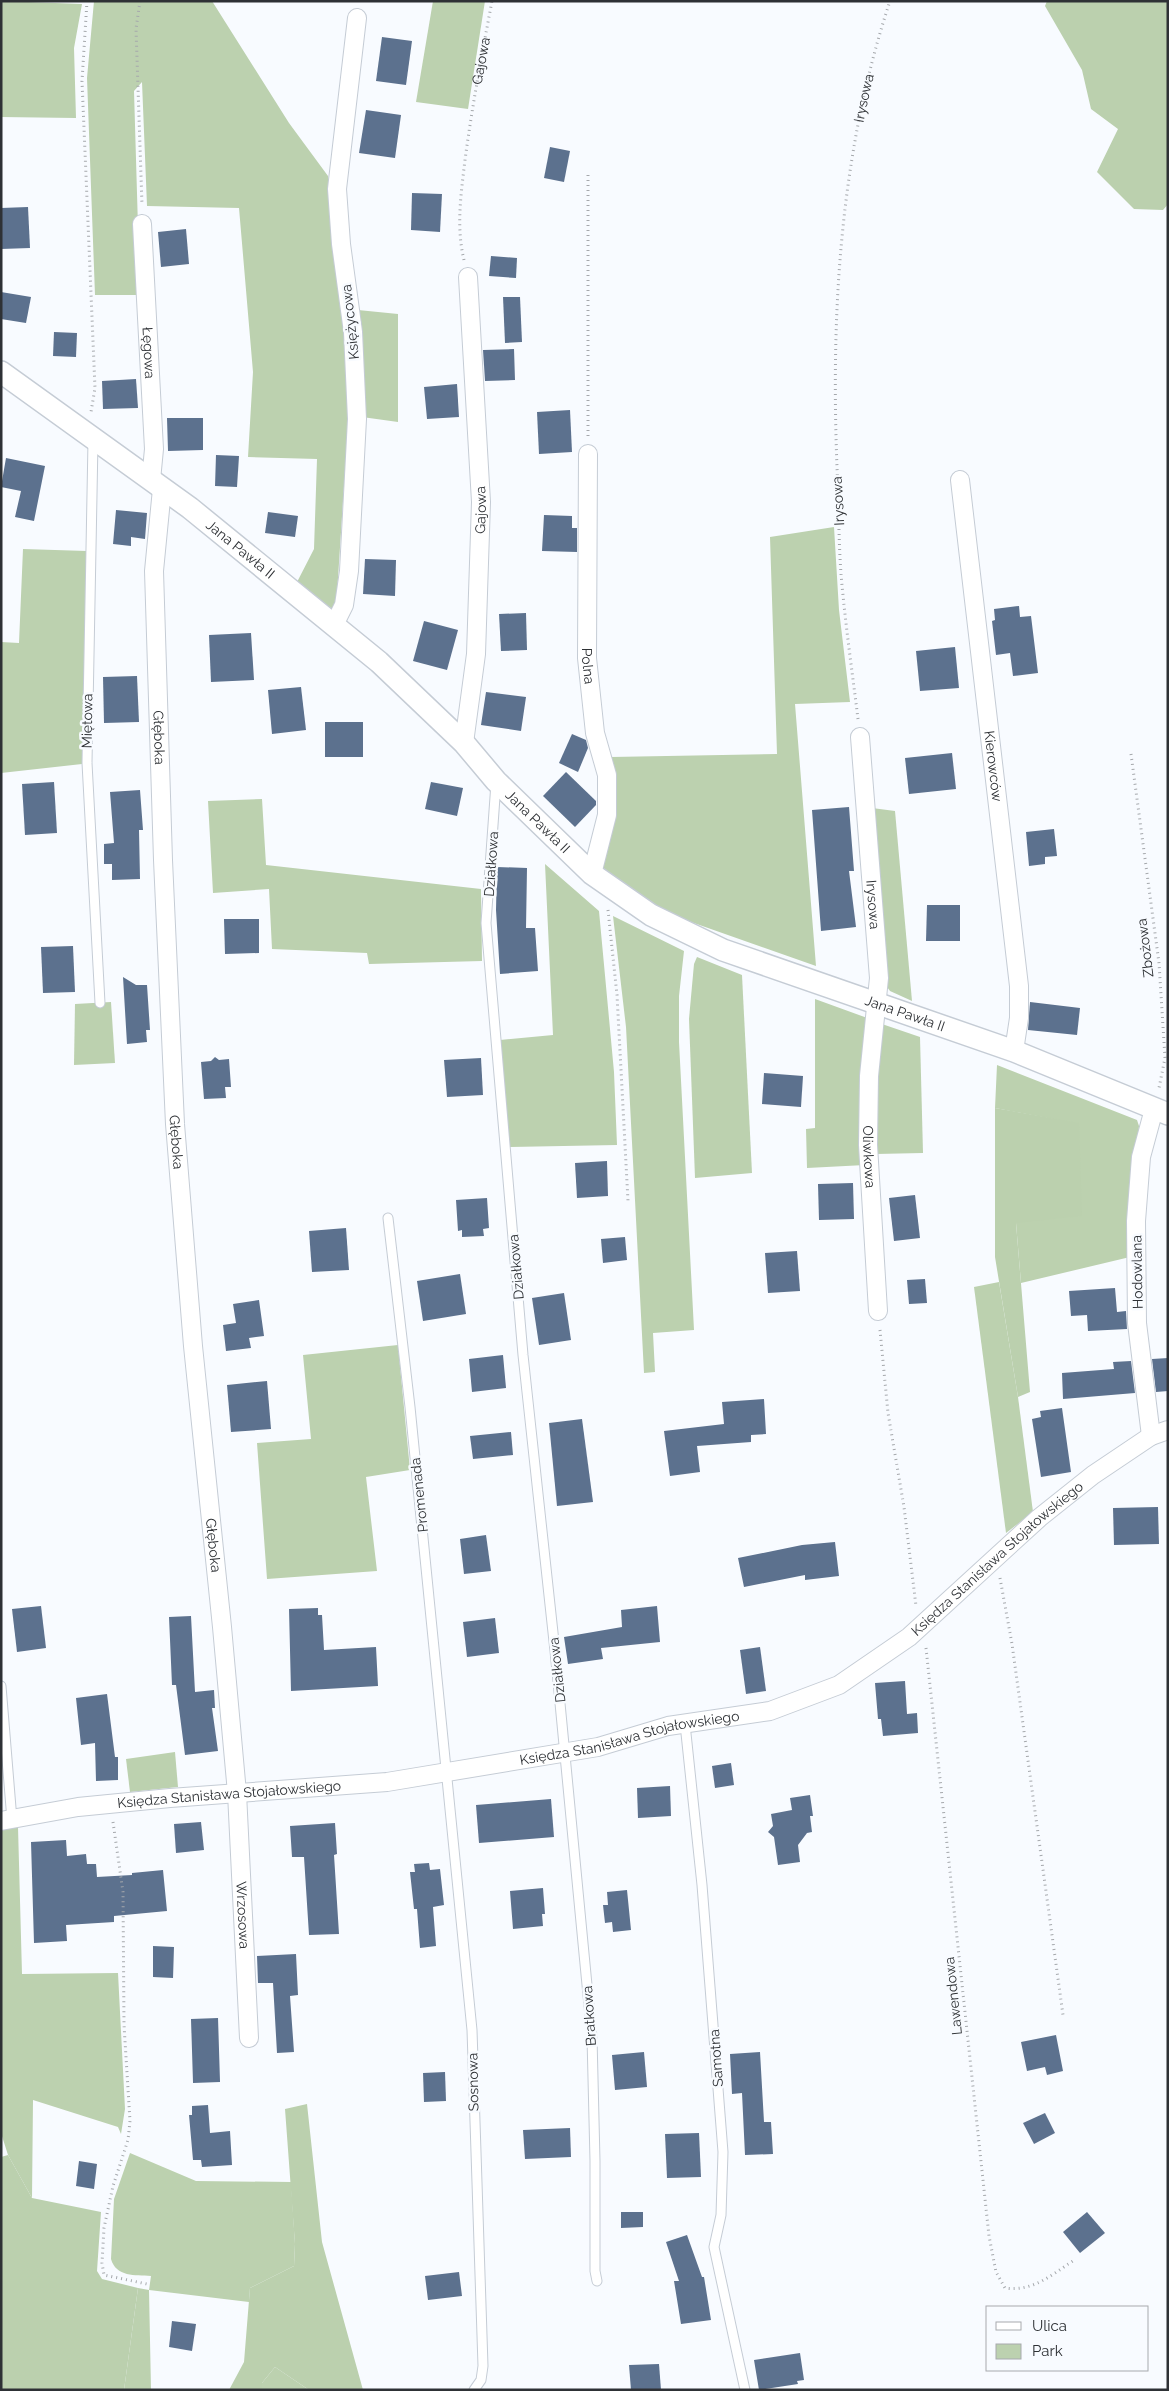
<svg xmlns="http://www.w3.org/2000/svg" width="1169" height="2391" font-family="Raleway,sans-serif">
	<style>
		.green { fill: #bcd1af }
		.forest { fill: #bbd0ae }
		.building { fill: #5c718e }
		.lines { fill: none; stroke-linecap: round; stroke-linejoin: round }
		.service-casing { stroke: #c5ccd5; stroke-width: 11 }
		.minor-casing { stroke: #c5ccd5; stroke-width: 20 }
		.tertiary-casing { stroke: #c5ccd5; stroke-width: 24 }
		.path { stroke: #a5a8ac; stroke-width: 3; stroke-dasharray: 1 4; stroke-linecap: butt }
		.service { stroke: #fff; stroke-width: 9 }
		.minor { stroke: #fff; stroke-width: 18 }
		.tertiary { stroke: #fff; stroke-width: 21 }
		.labels { text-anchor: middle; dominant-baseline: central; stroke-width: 5; stroke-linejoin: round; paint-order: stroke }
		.street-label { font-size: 14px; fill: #2e3135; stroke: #f8fbff }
	</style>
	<rect width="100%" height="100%" fill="#f8fbff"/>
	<!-- green -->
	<g class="green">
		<polygon points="1,1 82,4 74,48 76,118 1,117"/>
		<polygon points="94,1 212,1 289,123 328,176 347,320 349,409 336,609 331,614 295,586 314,549 317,459 248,457 253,372 239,208 147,206 142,82 134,91 140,295 95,295 87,78"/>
		<polygon points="433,1 485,1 468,109 416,102"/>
		<polygon points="358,310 398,314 398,422 362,417"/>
		<polygon points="834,527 839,610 850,702 795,704 816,966 674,916 624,886 598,868 612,810 611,757 777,754 770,537"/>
		<polygon points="23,549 87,551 82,764 1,773 1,642 19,643"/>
		<polygon points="262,799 266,865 481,889 482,961 369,964 367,953 272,949 269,889 213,893 208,801"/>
		<polygon points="872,808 895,811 912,1001 890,991 885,984"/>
		<polygon points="545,864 599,911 614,1072 617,1145 510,1147 500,1040 553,1035"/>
		<polygon points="613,916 684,951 679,996 679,1042 694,1330 653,1333 655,1372 644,1373 626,1027"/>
		<polygon points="697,957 742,975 752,1173 695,1178 689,1019 694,964"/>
		<polygon points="815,999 870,1019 865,1165 807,1168 806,1129 815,1128"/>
		<polygon points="111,1002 115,1063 74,1065 75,1004"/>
		<polygon points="879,1023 920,1037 923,1153 876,1154 874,1078"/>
		<polygon points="997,1065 1137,1120 1139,1126 1130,1257 1021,1283 1016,1223 1079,1124 995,1108"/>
		<polygon points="999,1282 1018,1397 1033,1512 1006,1533 974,1287"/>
		<polygon points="398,1345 410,1470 366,1477 377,1571 267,1579 257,1443 311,1439 303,1355"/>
		<polygon points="175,1752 178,1787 130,1792 126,1759"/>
		<polygon points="18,1827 22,1974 118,1973 125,2109 121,2134 118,2127 33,2100 32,2198 8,2155 1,2133 1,1828"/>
		<path d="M130,2153L196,2181L291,2182L295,2244L294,2266L250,2288L249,2302L149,2290L151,2390H124L138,2288L149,2290L151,2276C135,2275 116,2277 111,2259L114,2199Z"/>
		<polygon points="275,2367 309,2390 262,2390 262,2383"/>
	</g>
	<!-- forest -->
	<g class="forest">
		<polygon points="1047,1 1168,1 1168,204 1163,210 1134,209 1097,172 1118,129 1091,109 1082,70 1045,6"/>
		<polygon points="995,1108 1079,1123 1082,1216 1016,1223 1030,1392 1018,1397 995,1257"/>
		<polygon points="307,2104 322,2242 363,2390 309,2390 275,2367 262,2383 262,2390 229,2390 244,2362 250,2288 294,2266 295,2244 285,2109"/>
		<polygon points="8,2155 32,2198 101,2212 97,2271 102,2279 138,2288 124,2390 1,2390 1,2157"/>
	</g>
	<!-- building -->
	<g class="building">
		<polygon points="382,37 412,41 406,85 376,81"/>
		<polygon points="366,110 401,115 395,158 359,153"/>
		<polygon points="550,147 570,151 564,182 544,178"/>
		<polygon points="412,193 442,194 440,232 411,230"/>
		<polygon points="28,207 30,248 1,249 1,208"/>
		<polygon points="186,229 189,264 161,267 158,232"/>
		<polygon points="491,256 517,258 516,278 489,276"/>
		<polygon points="1,292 31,297 26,323 1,319"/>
		<polygon points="503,297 520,297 522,342 505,343"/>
		<polygon points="54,332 77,333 76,357 53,356"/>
		<polygon points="514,349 515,380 485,381 483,350"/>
		<polygon points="136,379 138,408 103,409 102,381"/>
		<polygon points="457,384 459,417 427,419 424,387"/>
		<polygon points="570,410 572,452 539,454 537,412"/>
		<polygon points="167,418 203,418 203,450 168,451"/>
		<polygon points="216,455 239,456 237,487 215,486"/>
		<polygon points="6,458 45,466 34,521 15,517 21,491 1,487"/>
		<polygon points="116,510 147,513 145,539 131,537 131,546 113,544"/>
		<polygon points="268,512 298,516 295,537 265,533"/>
		<polygon points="544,515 572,516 572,528 577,528 577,552 542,551"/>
		<polygon points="365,559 396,560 395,596 363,594"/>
		<polygon points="1019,606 1020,617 1031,616 1038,673 1013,676 1010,653 996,655 992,621 995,620 994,609"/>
		<polygon points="526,613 527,650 501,651 499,614"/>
		<polygon points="424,621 458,630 447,670 413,661"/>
		<polygon points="251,633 254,680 211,682 209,635"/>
		<polygon points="955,647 959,688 920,691 916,651"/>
		<polygon points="137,676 139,722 104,723 103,677"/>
		<polygon points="301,687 306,730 272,734 268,690"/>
		<polygon points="486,692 526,697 521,731 481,725"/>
		<rect x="325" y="722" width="38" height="35"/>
		<polygon points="572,734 586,740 588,748 578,772 559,763"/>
		<polygon points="952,753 956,789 909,794 905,758"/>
		<polygon points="566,772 596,801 596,805 575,827 543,796"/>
		<polygon points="54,782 57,833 25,835 22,784"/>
		<polygon points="431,782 463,788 457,816 425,809"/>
		<polygon points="140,790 143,830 139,830 140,879 112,880 112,864 104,864 104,844 114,843 110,792"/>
		<polygon points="849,807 854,871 849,871 856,927 821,931 812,810"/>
		<polygon points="1054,829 1057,856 1045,857 1045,864 1029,866 1026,832"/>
		<polygon points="497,867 527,868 526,928 535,928 538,971 500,974 496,910"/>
		<polygon points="927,905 960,905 960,941 926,941"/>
		<polygon points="224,919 259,919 259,953 225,954"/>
		<polygon points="73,946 75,992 43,993 41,947"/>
		<polygon points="123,977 136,985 147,985 150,1030 146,1030 147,1042 127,1044"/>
		<polygon points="1030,1002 1080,1008 1077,1035 1028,1030"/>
		<polygon points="215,1057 219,1060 229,1059 231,1087 225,1087 226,1098 204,1099 201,1062 211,1061"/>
		<polygon points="481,1058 483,1095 447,1097 444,1060"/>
		<polygon points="764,1073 803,1076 801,1107 762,1104"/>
		<polygon points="607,1161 608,1196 577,1198 575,1163"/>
		<polygon points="853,1183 854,1219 819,1220 818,1184"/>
		<polygon points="915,1195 920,1238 894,1241 889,1198"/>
		<polygon points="487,1198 489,1228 483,1229 484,1236 462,1237 462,1230 458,1231 456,1200"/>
		<polygon points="346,1228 349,1270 312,1272 309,1231"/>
		<polygon points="625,1237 627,1260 603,1263 601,1239"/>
		<polygon points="797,1251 800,1291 768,1293 765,1253"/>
		<polygon points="460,1274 466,1314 423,1321 417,1281"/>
		<polygon points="925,1279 927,1303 909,1304 907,1280"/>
		<polygon points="1115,1288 1117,1312 1126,1311 1127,1329 1088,1331 1087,1315 1071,1316 1069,1291"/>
		<polygon points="564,1293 571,1340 539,1345 532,1298"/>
		<polygon points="259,1300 264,1336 249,1338 251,1348 226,1351 223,1325 236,1323 233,1304"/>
		<polygon points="503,1355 506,1388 472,1392 469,1359"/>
		<polygon points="1168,1358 1168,1391 1156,1392 1152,1359"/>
		<polygon points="1131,1361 1135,1393 1063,1399 1062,1373 1114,1369 1113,1362"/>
		<polygon points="267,1381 271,1429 231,1432 227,1385"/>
		<polygon points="764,1399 766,1434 751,1435 751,1442 697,1446 700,1472 670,1476 664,1431 724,1424 722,1402"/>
		<polygon points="1062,1408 1071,1472 1041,1477 1032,1419 1041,1417 1040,1411"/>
		<polygon points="582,1419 593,1502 557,1506 549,1423"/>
		<polygon points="511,1432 513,1455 473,1459 470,1436"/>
		<polygon points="1158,1507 1159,1544 1114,1545 1113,1508"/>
		<polygon points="486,1535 491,1571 464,1574 460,1539"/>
		<polygon points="835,1542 839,1576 805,1580 805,1575 744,1587 738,1558 802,1545"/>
		<polygon points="41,1606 46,1648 17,1652 12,1609"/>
		<polygon points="657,1606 660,1642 601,1648 603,1659 568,1664 564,1637 622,1627 621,1610"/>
		<polygon points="318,1608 318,1615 322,1615 324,1650 376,1647 378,1686 291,1691 289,1609"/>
		<polygon points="191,1616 195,1692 214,1690 215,1708 212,1708 218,1751 185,1755 176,1685 172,1685 169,1617"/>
		<polygon points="495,1618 499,1653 467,1657 463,1622"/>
		<polygon points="760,1647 766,1691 746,1694 740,1650"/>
		<polygon points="905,1681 907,1714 917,1713 918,1733 883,1736 881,1719 878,1719 875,1683"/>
		<polygon points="107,1694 115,1757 118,1757 118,1780 96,1781 95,1743 81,1745 76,1698"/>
		<polygon points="731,1763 734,1785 715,1788 712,1766"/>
		<polygon points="670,1786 671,1816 638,1818 637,1788"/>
		<polygon points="810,1795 813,1816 810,1816 812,1832 807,1833 798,1845 800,1862 778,1865 774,1837 768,1832 773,1826 771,1814 792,1810 790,1798"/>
		<polygon points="551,1799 554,1837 479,1843 476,1805"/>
		<polygon points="201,1822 204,1850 176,1853 174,1824"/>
		<polygon points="335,1823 337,1854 334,1855 339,1934 309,1935 304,1857 292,1857 290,1826"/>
		<polygon points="66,1840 67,1856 86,1854 87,1864 96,1864 97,1877 132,1875 132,1873 163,1870 167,1911 114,1916 114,1922 66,1925 67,1941 34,1943 31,1842"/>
		<polygon points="429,1863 430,1870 440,1869 444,1905 433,1907 436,1946 420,1948 417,1909 414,1909 410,1872 415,1872 414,1864"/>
		<polygon points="543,1888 545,1914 542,1914 543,1926 513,1929 510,1891"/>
		<polygon points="627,1890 631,1930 613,1932 612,1922 605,1923 603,1905 608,1905 607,1892"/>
		<polygon points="153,1946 174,1947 173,1978 153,1977"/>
		<polygon points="296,1954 298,1995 290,1996 294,2052 277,2053 273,1983 258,1983 257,1956"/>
		<polygon points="218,2018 220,2082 193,2083 191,2019"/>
		<polygon points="1056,2035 1063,2071 1047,2075 1045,2067 1027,2071 1021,2042"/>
		<polygon points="644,2052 647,2087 615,2090 612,2055"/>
		<polygon points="760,2052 764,2122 771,2122 773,2154 745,2155 742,2093 732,2094 730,2054"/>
		<polygon points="445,2072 446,2101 424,2102 423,2073"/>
		<polygon points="208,2105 210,2133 230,2131 232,2165 202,2167 201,2160 193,2160 189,2115 192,2115 192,2106"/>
		<polygon points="1045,2113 1055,2133 1034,2144 1023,2123"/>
		<polygon points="570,2128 571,2157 525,2159 523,2130"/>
		<polygon points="699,2133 701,2177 667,2178 665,2134"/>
		<polygon points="79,2161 97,2164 94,2189 76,2186"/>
		<polygon points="621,2212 643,2212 643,2227 621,2228"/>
		<polygon points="1087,2212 1105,2233 1080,2253 1063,2232"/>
		<polygon points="687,2235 702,2277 704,2277 711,2320 681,2324 674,2281 679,2281 666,2242"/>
		<polygon points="459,2272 462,2296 428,2300 425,2276"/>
		<polygon points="172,2321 196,2324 192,2351 169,2347"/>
		<polygon points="800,2353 804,2380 797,2381 798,2384 759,2390 754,2360"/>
		<polygon points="659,2364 661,2390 631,2390 629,2365"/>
	</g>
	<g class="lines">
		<defs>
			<g id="service">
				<polyline points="93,441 87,763 100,1003"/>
				<polyline points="496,783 486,923 523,1355 555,1651 592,2037 595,2161 595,2271 597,2281"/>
				<polyline points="388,1218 410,1407 472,2030 483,2366 481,2380 474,2390"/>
				<polyline points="1,1686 12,1820"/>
				<polyline points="685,1724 702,1885 723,2152 721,2215 714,2247 745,2390"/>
			</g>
			<g id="minor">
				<path id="s3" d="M142,224L154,449L151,480"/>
				<path id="s4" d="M588,454L587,658L595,733L607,775V815L592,874"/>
				<path id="s5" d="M960,480L1019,986V1018L1014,1051"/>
				<path id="s6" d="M162,489L154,571L163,860L175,1124L193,1346L222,1627L237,1793L249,2038"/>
				<polyline points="334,625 344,605 349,571 357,419 353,332 341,244 337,189 357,18"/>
				<path id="s7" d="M860,737L879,978L869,1076L868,1145L878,1311"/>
				<path id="s8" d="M464,743L476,654L481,502L468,277"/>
				<polyline points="1151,1436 1137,1323 1136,1221 1141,1157 1154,1109"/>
				<path id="s9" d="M1,1821L78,1807L170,1798L387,1782L598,1747L668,1726L770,1711L839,1685L909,1637L1039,1518L1093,1475L1151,1436L1168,1430"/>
			</g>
			<g id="tertiary">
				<path id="s10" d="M1,372L190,508L379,662L464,743L496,781L592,874L651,915L723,950L1014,1051L1168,1114"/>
			</g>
		</defs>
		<!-- service casing -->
		<use href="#service" class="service-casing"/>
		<!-- minor casing -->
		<use href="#minor" class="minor-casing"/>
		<!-- tertiary casing -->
		<use href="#tertiary" class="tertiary-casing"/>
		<!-- path -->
		<g class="path">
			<polyline points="87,1 82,81 95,388 91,412"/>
			<polyline points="140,1 136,29 142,205"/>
			<path id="s1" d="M464,260C456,227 461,194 465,160C472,107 482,54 492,1"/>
			<polyline points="588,436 588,171"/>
			<path id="s2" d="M858,719C853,678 847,636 843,595C839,560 839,525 838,490C830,325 838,158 890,1"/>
			<polyline points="1131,754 1159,963 1165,1058 1159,1088"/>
			<polyline points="608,910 617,995 628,1201"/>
			<polyline points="880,1330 888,1413 904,1507 916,1606"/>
			<polyline points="1000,1578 1012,1644 1063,2015"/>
			<path d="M926,1648L989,2236L996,2272L1005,2288C1033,2292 1051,2275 1073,2261"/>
			<polyline points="113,1822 123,1892 124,2025 130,2121 128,2140 113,2186 104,2228 102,2263 104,2275 147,2284"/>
		</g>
		<!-- service -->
		<use href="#service" class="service"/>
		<!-- minor -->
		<use href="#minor" class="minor"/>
		<!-- tertiary -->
		<use href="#tertiary" class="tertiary"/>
	</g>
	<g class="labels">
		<!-- street labels -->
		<g class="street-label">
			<text stroke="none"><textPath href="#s1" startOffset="201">Gajowa</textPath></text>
			<text stroke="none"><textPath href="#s2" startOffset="624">Irysowa</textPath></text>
			<text transform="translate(350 322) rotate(-96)">Księżycowa</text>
			<text stroke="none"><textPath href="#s3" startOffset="129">Łęgowa</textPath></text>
			<text transform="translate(838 501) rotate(-93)">Irysowa</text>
			<text stroke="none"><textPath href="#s8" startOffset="234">Gajowa</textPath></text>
			<text stroke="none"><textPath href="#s10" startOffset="298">Jana Pawła II</textPath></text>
			<text stroke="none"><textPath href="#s4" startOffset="212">Polna</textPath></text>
			<text transform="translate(87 721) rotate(-89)">Miętowa</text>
			<text stroke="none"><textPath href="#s6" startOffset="249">Głęboka</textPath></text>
			<text stroke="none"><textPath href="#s5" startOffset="288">Kierowców</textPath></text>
			<text stroke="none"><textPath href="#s10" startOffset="702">Jana Pawła II</textPath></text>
			<text transform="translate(491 864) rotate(-86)">Działkowa</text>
			<text stroke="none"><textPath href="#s7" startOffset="168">Irysowa</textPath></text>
			<text transform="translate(1145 948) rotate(-97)">Zbożowa</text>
			<text stroke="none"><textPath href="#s10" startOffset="1122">Jana Pawła II</textPath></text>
			<text stroke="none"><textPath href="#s6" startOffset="654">Głęboka</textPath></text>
			<text stroke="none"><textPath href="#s7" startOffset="421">Oliwkowa</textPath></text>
			<text transform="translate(516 1267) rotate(-95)">Działkowa</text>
			<text transform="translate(1137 1272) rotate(-91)">Hodowlana</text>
			<text transform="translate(419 1495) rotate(-96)">Promenada</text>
			<text stroke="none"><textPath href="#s6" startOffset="1059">Głęboka</textPath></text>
			<text stroke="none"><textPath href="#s9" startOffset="1055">Księdza Stanisława Stojałowskiego</textPath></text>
			<text transform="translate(557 1670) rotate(-96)">Działkowa</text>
			<text stroke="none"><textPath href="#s9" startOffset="635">Księdza Stanisława Stojałowskiego</textPath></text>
			<text stroke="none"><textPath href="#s9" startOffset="230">Księdza Stanisława Stojałowskiego</textPath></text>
			<text stroke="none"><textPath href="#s6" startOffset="1430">Wrzosowa</textPath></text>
			<text transform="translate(953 1996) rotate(-96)">Lawendowa</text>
			<text transform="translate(589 2016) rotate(-94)">Bratkowa</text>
			<text transform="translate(716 2058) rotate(-94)">Samotna</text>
			<text transform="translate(473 2082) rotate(-91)">Sosnowa</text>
		</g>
	</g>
	<!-- border -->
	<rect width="1169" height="2391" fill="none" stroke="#2e3135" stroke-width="5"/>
	<!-- legend -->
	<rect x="986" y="2306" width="162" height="65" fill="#f8fbff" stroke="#a7aaae"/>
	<rect x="996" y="2322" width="25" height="8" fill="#ffffff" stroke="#a7aaae"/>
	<text x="1032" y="2331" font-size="15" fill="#2e3135">Ulica</text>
	<rect x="996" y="2344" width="25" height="15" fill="#bcd1af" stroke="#a7aaae"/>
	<text x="1032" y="2356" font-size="15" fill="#2e3135">Park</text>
</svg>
